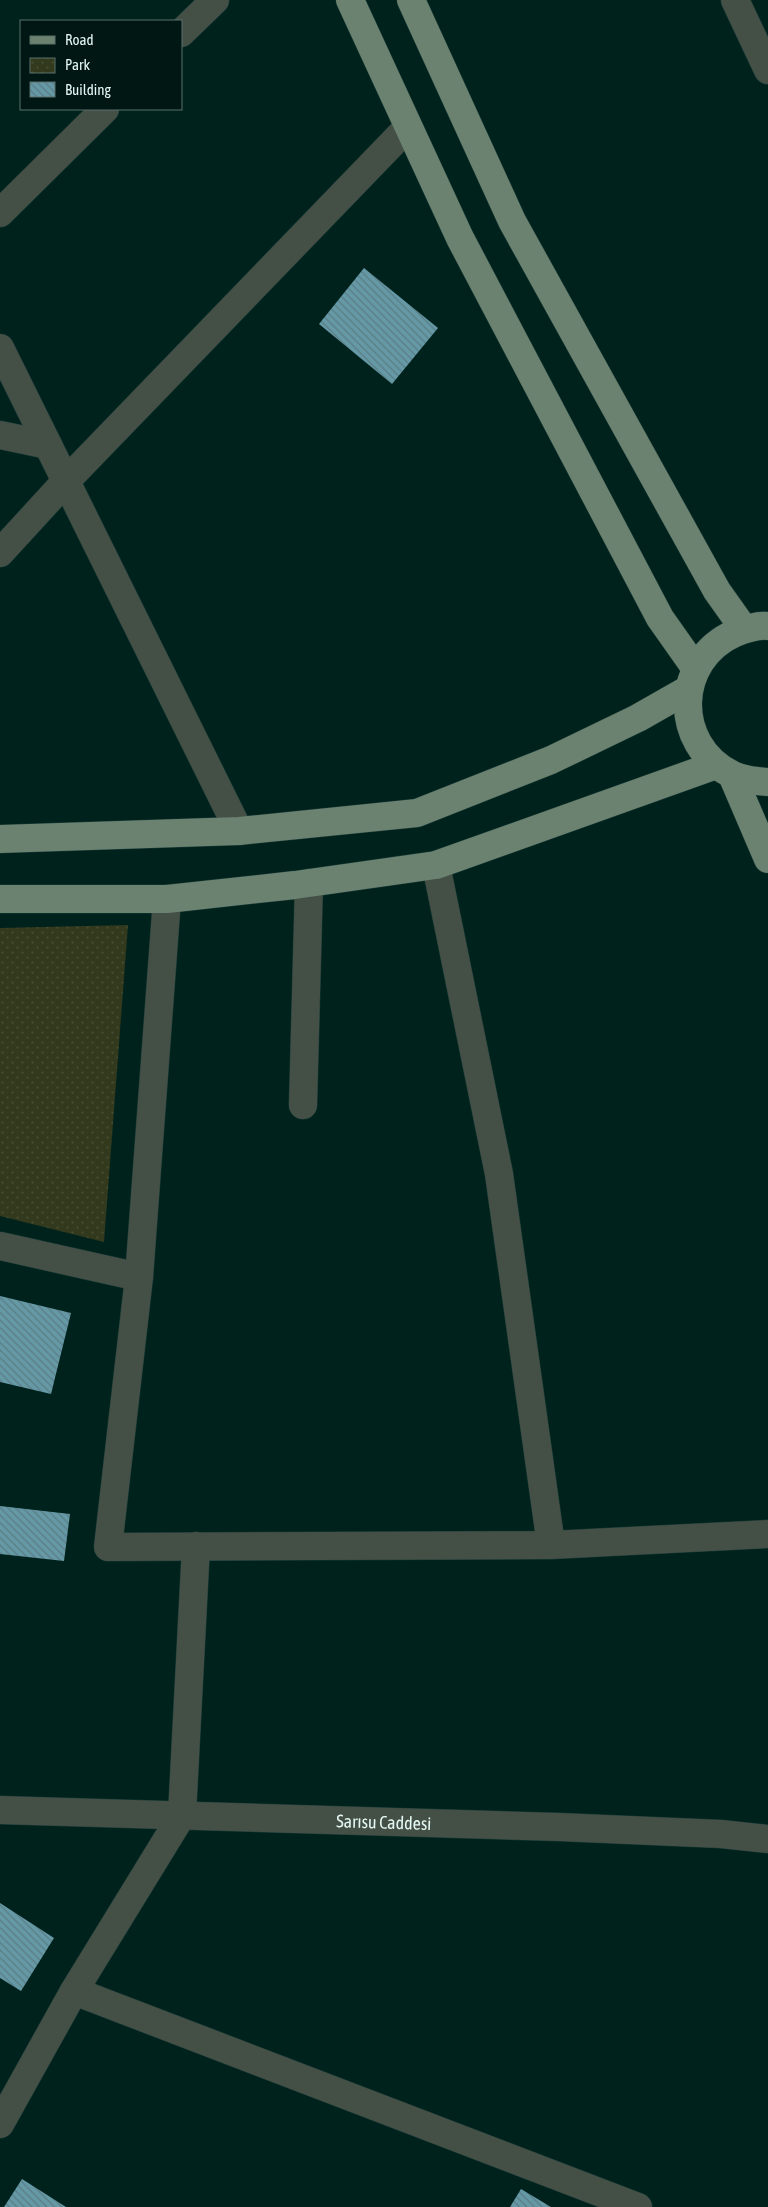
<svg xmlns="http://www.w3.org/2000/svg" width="768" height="2207" font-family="'Asap Condensed',sans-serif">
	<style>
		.park { fill: url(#park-dots) }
		.building { fill: url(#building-back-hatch) }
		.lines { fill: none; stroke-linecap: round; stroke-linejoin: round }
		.minor-casing { stroke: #1b3c37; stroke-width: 29 }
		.major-casing { stroke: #1b3c37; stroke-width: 29 }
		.minor { stroke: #444f46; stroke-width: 28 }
		.major { stroke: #6c8270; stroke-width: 28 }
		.labels { text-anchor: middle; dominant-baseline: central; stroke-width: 5; stroke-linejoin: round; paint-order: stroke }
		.street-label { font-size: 18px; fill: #e3f7f3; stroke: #001714 }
	</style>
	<defs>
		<pattern id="park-dots" width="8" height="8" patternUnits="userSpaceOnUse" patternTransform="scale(1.25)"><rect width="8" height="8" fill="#33391c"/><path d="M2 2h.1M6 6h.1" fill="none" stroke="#474d32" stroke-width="1.8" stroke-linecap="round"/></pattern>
		<pattern id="building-back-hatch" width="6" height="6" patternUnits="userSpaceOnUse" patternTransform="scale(1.25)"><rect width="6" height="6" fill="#6699a6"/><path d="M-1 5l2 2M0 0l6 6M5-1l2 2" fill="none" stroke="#5a7d85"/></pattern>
	</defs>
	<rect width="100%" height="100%" fill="#00221d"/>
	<!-- park -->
	<polygon class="park" points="128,925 104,1242 0,1216 0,928"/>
	<!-- building -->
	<g class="building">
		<polygon points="364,268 438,328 392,384 319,324"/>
		<polygon points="0,1296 71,1313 51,1394 0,1382"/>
		<polygon points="0,1506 70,1514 64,1561 0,1554"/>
		<polygon points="0,1903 54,1938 21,1991 0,1978"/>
		<polygon points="22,2179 66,2207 4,2207"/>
		<polygon points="521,2189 551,2207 510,2207"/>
	</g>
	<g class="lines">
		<defs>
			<g id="minor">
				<polyline points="735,0 768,70"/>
				<polyline points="181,33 215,0"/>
				<polyline points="0,213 105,109"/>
				<polyline points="0,348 239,831"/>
				<polyline points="0,435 48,445"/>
				<polyline points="0,553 66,481 408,127"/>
				<polyline points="436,865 499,1174 551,1545"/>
				<polyline points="167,899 139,1277 108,1547 551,1545 768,1534"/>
				<polyline points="303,1105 309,883"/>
				<polyline points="0,1246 139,1277"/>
				<path id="s1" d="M0,1810L559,1827L721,1834L768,1839"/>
				<polyline points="74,1991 638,2207"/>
				<polyline points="0,2124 74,1991 182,1815 196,1546"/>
			</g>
			<g id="major">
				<polyline points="350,0 460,238 660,618 696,669"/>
				<polyline points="411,0 512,221 717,591 744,629"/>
				<path d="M768,626C757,625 745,629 735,633C674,660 672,744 731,774C742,780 755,781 768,782"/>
				<polyline points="732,775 768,859"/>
				<polyline points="0,839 239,831 417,813 551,760 638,718 689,689"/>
				<polyline points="0,899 167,899 295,885 436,865 716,765"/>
			</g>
		</defs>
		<!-- minor casing -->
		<use href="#minor" class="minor-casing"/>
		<!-- major casing -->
		<use href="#major" class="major-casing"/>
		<!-- minor -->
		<use href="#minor" class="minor"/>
		<!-- major -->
		<use href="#major" class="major"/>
	</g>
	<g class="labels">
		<!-- street labels -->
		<g class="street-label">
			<text stroke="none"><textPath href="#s1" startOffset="384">Sarısu Caddesi</textPath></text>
		</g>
	</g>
	<!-- legend -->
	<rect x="20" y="20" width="162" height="90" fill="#001714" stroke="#5b716d"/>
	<rect x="30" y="36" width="25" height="8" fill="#6c8270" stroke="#5b716d"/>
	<text x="65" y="45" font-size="15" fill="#e3f7f3">Road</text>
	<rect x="30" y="58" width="25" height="15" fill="url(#park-dots)" stroke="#5b716d"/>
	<text x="65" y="70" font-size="15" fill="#e3f7f3">Park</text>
	<rect x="30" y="82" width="25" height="15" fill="url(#building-back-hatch)" stroke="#5b716d"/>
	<text x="65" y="95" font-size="15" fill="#e3f7f3">Building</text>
</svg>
